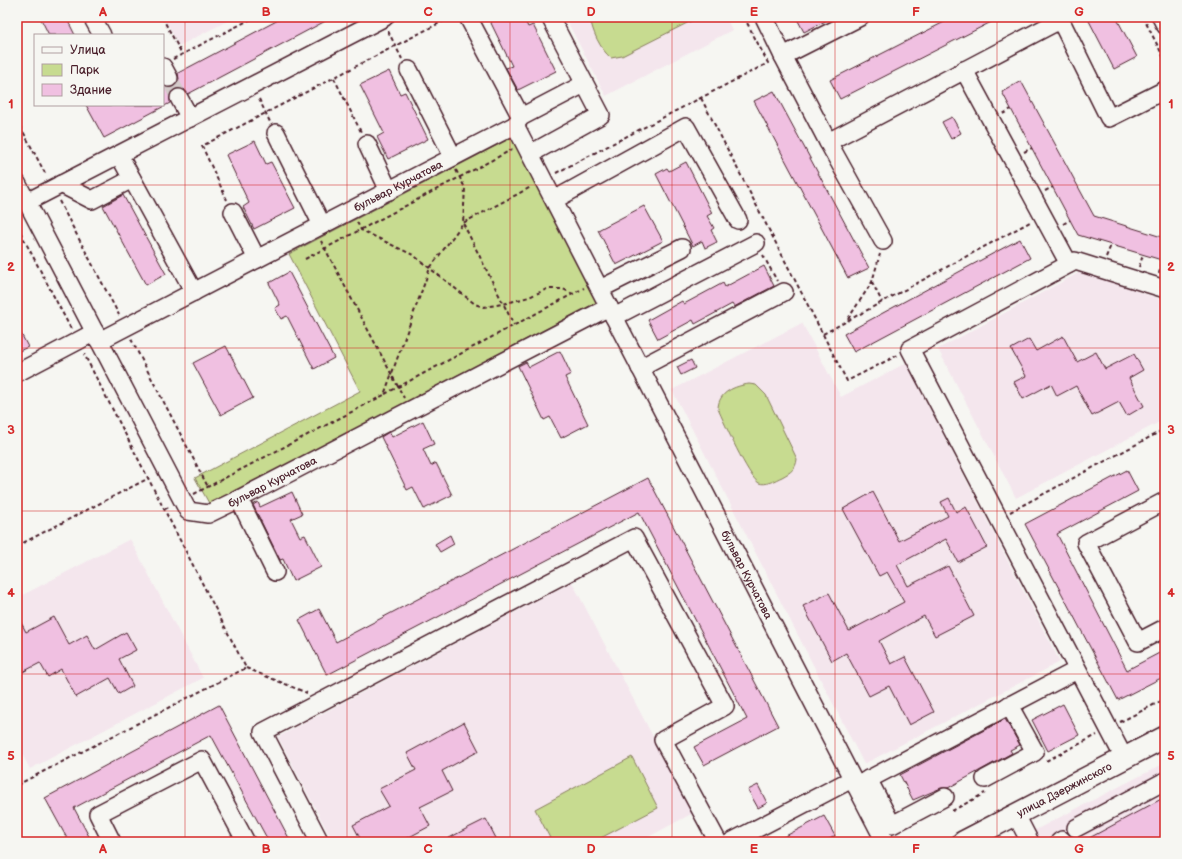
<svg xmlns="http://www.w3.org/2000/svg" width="1182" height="859" font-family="'Balsamiq Sans',sans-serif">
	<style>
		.built { fill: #f4e6ed }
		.green { fill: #c7db90; stroke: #887d5e }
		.building { fill: #f0c0e1; stroke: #4a1f2b }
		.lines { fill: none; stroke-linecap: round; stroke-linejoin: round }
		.minor-tunnel { stroke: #d4cbca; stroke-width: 17; stroke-dasharray: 17 8; stroke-linecap: butt }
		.minor-casing { stroke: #4a1f2b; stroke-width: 20 }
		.major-casing { stroke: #4a1f2b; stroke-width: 24 }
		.path { stroke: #4a1f2b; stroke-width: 2; stroke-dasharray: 4 3; stroke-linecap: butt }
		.minor { stroke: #f6f6f2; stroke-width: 17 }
		.major { stroke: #f6f6f2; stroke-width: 21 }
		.grid { fill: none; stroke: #d62828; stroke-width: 1; stroke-opacity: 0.55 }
		.labels { text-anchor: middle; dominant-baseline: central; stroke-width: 4; stroke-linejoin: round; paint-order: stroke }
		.street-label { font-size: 11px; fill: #4a1f2b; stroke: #f6f6f2 }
		.neatline { fill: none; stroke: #d62828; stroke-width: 1.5 }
		.grid-label { font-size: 13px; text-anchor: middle; font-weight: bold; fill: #d62828 }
	</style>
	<rect width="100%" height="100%" fill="#f6f6f2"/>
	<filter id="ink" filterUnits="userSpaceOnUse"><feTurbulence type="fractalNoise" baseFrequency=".025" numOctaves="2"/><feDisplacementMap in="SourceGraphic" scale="8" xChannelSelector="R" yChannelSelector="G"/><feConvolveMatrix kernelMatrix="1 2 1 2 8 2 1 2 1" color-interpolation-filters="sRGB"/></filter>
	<g filter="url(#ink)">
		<!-- built -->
		<g class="built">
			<polygon points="164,17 235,17 179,46"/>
			<polygon points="565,17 726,17 732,30 606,96"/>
			<polygon points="1082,271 1165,301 1165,419 1016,498 938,349"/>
			<polygon points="802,323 841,397 906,363 1060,662 864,764 672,390"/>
			<polygon points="130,539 203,678 30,769 17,745 17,598"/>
			<polygon points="572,582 693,813 639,842 333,842 278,737"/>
			<polygon points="1165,763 1165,842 1012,842"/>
		</g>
		<!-- green -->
		<g class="green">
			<path d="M590,17H699L622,56L611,58C600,49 592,31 590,17Z"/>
			<polygon points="513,137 599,301 210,505 195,478 360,391 289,254"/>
			<path d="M749,384L756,385L766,395L797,459C796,469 791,472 782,477C775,480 766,486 759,483C748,477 724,422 718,409C718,392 735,386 749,384Z"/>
			<polygon points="632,757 658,808 593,842 552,842 535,809"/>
		</g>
		<!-- building -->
		<g class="building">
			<polygon points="40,17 66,17 75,35 49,35"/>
			<polygon points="284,17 333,17 188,94 184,89 175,89 170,93 170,103 104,138 86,105 163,105 163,86 168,88 174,87 179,79 178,73"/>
			<polygon points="488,17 523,17 528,27 533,25 556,71 518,90 506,68 512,66"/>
			<polygon points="796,17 833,17 804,32"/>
			<polygon points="954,17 1001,17 840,99 830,80"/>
			<polygon points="1087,17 1116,17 1137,57 1114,69"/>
			<polygon points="389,71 400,94 405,92 428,139 388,159 377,137 384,133 360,85"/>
			<polygon points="1021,81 1094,216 1165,238 1165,261 1078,235 1002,92"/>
			<polygon points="774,91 869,268 848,278 754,101"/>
			<polygon points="952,117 961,133 951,139 942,122"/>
			<polygon points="255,141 266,164 271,162 295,208 254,229 243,207 249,203 226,155"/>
			<polygon points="686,162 712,213 707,216 714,228 711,230 717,242 705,248 702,241 693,246 656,174 667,168 669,171"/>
			<polygon points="123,195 166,274 146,285 103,206"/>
			<polygon points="644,206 663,241 616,265 598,230"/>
			<polygon points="1020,239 1030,258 854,352 844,334"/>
			<polygon points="764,266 774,286 734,307 732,304 695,324 693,320 658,339 648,320 682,301 684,304 723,283 725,287"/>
			<polygon points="289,272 334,358 314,369 287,316 281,319 275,308 280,305 269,283"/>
			<polygon points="17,326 28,347 17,352"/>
			<polygon points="1063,336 1077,362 1096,352 1105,369 1134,354 1143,370 1129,378 1144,406 1127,416 1119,402 1092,416 1076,386 1057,396 1051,384 1023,399 1014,382 1026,376 1011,349 1029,339 1036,351"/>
			<polygon points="226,346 253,398 221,415 193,363"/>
			<polygon points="560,351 571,374 565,377 588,424 561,438 550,417 544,420 518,366 526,362 529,367"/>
			<polygon points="691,360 695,368 681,375 677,367"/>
			<polygon points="423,421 434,444 423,449 431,466 436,463 452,495 424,509 413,487 407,490 381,437 389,432 392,437"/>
			<polygon points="1127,470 1138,491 1057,534 1127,670 1165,650 1165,676 1118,700 1025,524"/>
			<polygon points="648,478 778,726 704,765 694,747 747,719 639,512 327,675 299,620 319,609 336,642"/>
			<polygon points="292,492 302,514 291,519 300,537 305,535 321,567 293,581 283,559 280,560 253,505 258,502 260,507"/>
			<polygon points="873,492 899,541 948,516 941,502 949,498 956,512 966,507 987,547 958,562 946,539 897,565 908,586 948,566 974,616 935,636 924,616 879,641 891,664 905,657 934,712 909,725 889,686 869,696 846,653 832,661 803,606 829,593 849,631 904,602 887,572 879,576 843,509"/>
			<polygon points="450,535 454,544 440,552 435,544"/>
			<polygon points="17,615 26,632 54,617 69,645 87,635 95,650 126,632 136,650 119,659 133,686 119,694 110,678 76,697 61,669 48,677 40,663 17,675"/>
			<polygon points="1063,704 1079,735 1048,751 1032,720"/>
			<polygon points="219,705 291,842 269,842 211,735 74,808 92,842 69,842 45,798"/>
			<polygon points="1005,719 1020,745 1010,750 1012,753 948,788 941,788 913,800 900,775"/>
			<polygon points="464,722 479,751 442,771 452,791 420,807 430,826 400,842 362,842 353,825 389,806 379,789 416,770 407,753"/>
			<polygon points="758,785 767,803 758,808 748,790"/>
			<polygon points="1165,797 1165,842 1082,842"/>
			<polygon points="824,816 835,836 824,842 774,842"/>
			<polygon points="486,819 498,842 442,842 464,830"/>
		</g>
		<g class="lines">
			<!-- minor-tunnel -->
			<polyline class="minor-tunnel" points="169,78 179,98"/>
			<defs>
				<g id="minor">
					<polyline points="92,17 102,35"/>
					<polyline points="468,17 521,117"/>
					<polyline points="764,17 783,56"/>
					<polyline points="1059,17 1109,118 1165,90"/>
					<polyline points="1161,17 1165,25"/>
					<polyline points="163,67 169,78"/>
					<polyline points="409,70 453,157"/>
					<polyline points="964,70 1069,264"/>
					<polyline points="179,98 190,118"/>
					<path id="s1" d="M515,125L885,842"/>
					<polyline points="276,133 322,225"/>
					<polyline points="828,142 783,56 860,17"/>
					<polyline points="367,144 389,191"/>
					<polyline points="530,154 601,115 550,17"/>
					<polyline points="119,155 194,292"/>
					<path id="s2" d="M17,183L188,511L208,514L239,499L609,307"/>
					<polyline points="61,184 92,200 132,179"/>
					<polyline points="554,200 686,127 738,220"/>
					<polyline points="27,202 385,17"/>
					<polyline points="233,212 257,259"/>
					<polyline points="883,241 828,142 1060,20"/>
					<polyline points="600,289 682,248"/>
					<polyline points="614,317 756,243"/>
					<path id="s3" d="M99,341L515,125L521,117L584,84"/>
					<polyline points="640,368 784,292"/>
					<polyline points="17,373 95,332"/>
					<polyline points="239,499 275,572"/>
					<polyline points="1165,501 1086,543 1138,642 1165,628"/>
					<polyline points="1124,758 910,349 1075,261 1165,289"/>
					<polyline points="868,779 892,825 945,797"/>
					<polyline points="985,779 1035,752 1009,705"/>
					<polyline points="856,786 1077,670"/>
					<polyline points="1016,815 1030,842"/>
					<polyline points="1076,828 1165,781"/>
					<polyline points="112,842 98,814 202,760 246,842"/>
					<polyline points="320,842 263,732 634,538 725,706 663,740 718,842"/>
					<polyline points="731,842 852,779"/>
					<polyline points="1059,842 1062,840"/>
				</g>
				<g id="major">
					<path id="s4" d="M963,842L1165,737"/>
				</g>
			</defs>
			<!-- minor casing -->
			<use href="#minor" class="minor-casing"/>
			<!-- major casing -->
			<use href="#major" class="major-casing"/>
			<!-- path -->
			<g class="path">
				<polyline points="162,17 182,54"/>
				<polyline points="1143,17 1165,60"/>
				<polyline points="388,31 402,59"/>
				<polyline points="173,59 255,17"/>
				<polyline points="334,78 361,132"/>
				<polyline points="701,98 847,381 898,355"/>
				<polyline points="259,99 270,122"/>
				<polyline points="1003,114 1011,109"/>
				<polyline points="17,120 46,175"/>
				<polyline points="1024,152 1032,148"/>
				<polyline points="456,170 465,188 463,223 514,325"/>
				<polyline points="556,173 768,63 744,17"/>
				<polyline points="1045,191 1053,187"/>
				<polyline points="227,200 202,146 451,17"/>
				<polyline points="59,201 119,315"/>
				<polyline points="357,222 361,230 413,255 475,304 483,307 503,304 529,297 547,289 563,289 573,294"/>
				<polyline points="1063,224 1070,220"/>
				<polyline points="17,226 71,329"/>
				<polyline points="321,241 404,398"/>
				<polyline points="763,255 777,281"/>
				<polyline points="1106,257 1111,245"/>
				<polyline points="305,259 513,149"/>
				<polyline points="1139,267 1143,255"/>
				<polyline points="1159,273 1163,261"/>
				<polyline points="872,282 882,302"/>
				<polyline points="848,319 872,282 880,254"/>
				<polyline points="823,334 1030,222"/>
				<polyline points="131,339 208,487"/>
				<polyline points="385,394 584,288"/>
				<polyline points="194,494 384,395 430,268 463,223 531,187"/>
				<polyline points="165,509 171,506"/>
				<polyline points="1010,512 1165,429"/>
				<polyline points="17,546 149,478"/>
				<polyline points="246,668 307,693"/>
				<polyline points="1120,722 1165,699"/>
				<polyline points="1046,761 1097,735"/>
				<polyline points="17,785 246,668 84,354"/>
				<polyline points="952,811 985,793"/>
			</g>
			<!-- minor -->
			<use href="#minor" class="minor"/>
			<!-- major -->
			<use href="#major" class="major"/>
		</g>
	</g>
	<!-- grid -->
	<path class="grid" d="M185,17V842M347,17V842M510,17V842M672,17V842M835,17V842M997,17V842M17,185H1165M17,348H1165M17,511H1165M17,674H1165"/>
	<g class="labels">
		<!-- street labels -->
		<g class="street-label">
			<text stroke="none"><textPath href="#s3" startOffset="337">бульвар Курчатова</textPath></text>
			<text stroke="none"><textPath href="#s2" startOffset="462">бульвар Курчатова</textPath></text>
			<text stroke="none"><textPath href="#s1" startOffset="506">бульвар Курчатова</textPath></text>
			<text stroke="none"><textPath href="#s4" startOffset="114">улица Дзержинского</textPath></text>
		</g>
	</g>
	<!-- margin -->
	<rect width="1182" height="859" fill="none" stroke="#f6f6f2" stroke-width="44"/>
	<!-- legend -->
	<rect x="34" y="34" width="130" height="72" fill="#f6f6f2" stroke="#b1a0a2"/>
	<rect x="42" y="47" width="20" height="6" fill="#f6f6f2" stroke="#b1a0a2"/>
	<text x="70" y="54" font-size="12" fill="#4a1f2b">Улица</text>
	<rect x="42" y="64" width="20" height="12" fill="#c7db90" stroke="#b1a0a2"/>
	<text x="70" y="74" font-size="12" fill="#4a1f2b">Парк</text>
	<rect x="42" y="84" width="20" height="12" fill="#f0c0e1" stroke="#b1a0a2"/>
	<text x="70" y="94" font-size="12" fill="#4a1f2b">Здание</text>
	<rect x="22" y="22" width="1138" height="815" class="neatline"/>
	<g class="grid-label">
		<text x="103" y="16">A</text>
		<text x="266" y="16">B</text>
		<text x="428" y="16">C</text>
		<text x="591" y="16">D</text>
		<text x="754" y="16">E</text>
		<text x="916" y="16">F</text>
		<text x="1079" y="16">G</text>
		<text x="11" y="108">1</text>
		<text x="1171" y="108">1</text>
		<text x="11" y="271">2</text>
		<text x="1171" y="271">2</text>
		<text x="11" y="434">3</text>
		<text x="1171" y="434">3</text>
		<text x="11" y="597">4</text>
		<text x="1171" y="597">4</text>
		<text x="11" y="760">5</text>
		<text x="1171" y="760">5</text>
		<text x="103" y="853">A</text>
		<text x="266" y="853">B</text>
		<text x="428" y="853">C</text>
		<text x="591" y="853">D</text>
		<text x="754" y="853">E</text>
		<text x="916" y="853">F</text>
		<text x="1079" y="853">G</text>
	</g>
</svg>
